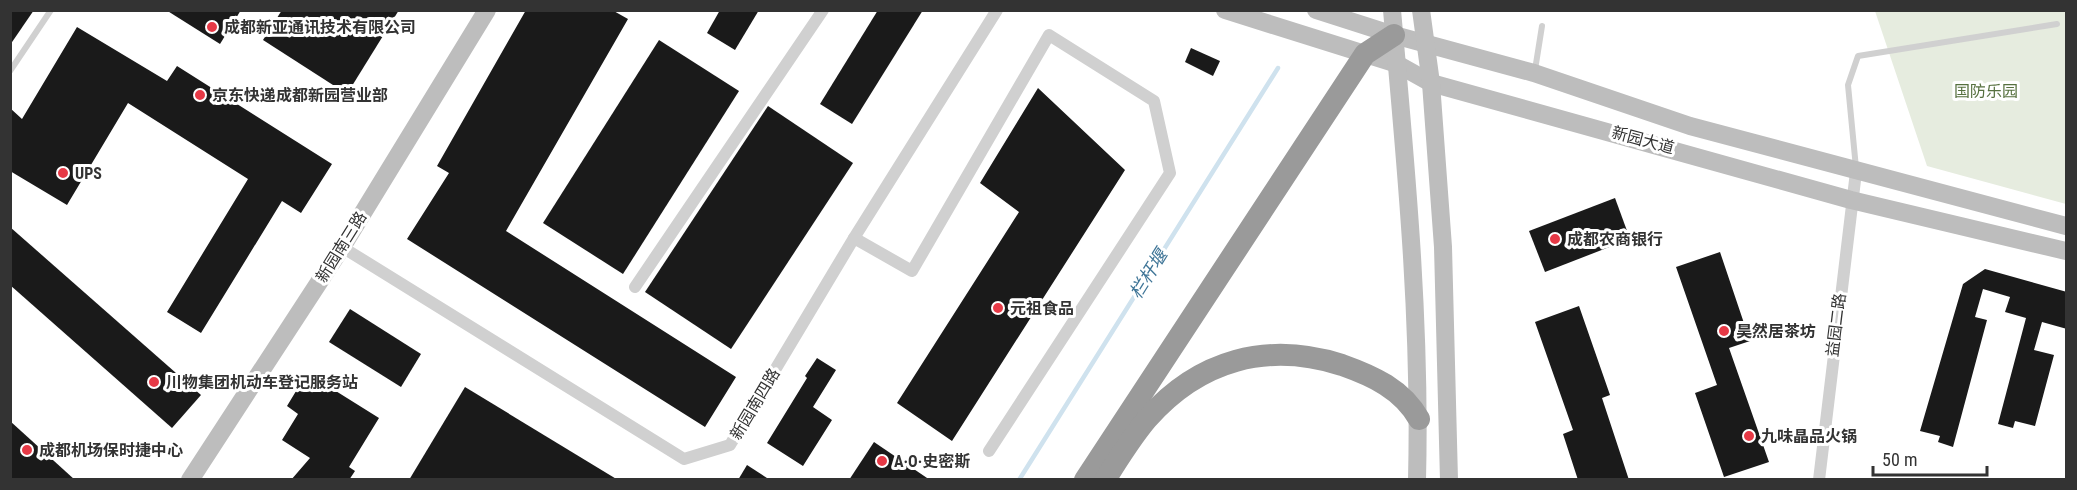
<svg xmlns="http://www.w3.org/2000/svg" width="2077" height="490" font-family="'Roboto Condensed','Noto Sans SC',sans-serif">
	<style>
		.green { fill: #e6ecdf }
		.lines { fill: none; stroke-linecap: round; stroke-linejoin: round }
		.stream { stroke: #cfe2ee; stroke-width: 4.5 }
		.building { fill: #1a1a1a }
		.lane { stroke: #d0d0d0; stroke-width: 6 }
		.street { stroke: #d0d0d0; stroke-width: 12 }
		.secondary { stroke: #bdbdbd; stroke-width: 18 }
		.highway { stroke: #9a9a9a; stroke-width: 22 }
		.poi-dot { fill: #e63946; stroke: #fff; stroke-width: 2 }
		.labels { text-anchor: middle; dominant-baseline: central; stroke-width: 6; stroke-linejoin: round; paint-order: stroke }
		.poi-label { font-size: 16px; font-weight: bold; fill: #333; stroke: #fff; text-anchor: start }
		.park-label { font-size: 16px; fill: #56703f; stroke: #fff }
		.street-label { font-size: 16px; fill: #333; stroke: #fff }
		.water-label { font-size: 18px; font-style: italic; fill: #3f7597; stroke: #fff }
	</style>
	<rect width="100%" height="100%" fill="#fff"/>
	<!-- green -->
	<polygon class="green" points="1875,11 2066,11 2066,204 1927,166"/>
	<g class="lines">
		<!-- stream -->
		<polyline class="stream" points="1019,480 1278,68"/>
	</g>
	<!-- building -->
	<g class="building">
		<polygon points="10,10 34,10 10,45"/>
		<polygon points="166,10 241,10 220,44"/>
		<polygon points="282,10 399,10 347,94 263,40"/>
		<polygon points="526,10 612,10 628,19 506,231 736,377 705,427 407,239 449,173 437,166"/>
		<polygon points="720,10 759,10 735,50 707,33"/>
		<polygon points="878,10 923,10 852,124 820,104"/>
		<polygon points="77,27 167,81 177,66 332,164 301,213 282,201 201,333 167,312 248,179 128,103 67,205 10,171 10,108 22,119"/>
		<polygon points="659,40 739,91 623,274 543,223"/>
		<polygon points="1191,48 1220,61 1213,76 1185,62"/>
		<polygon points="1038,88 1125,170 952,441 897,403 1019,212 980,183"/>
		<polygon points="768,106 853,163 731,349 645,292"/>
		<polygon points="1615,198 1630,239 1545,272 1529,231"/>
		<polygon points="10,227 201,395 172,428 10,285"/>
		<polygon points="1720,252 1750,341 1729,348 1769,462 1724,477 1695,393 1717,385 1676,267"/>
		<polygon points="1985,269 2067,292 2067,329 2042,322 2034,350 2054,355 2035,426 2015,421 2013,428 1998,424 2026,318 2005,312 2010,297 1983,289 1975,317 1987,320 1953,447 1938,442 1940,436 1920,431 1963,284"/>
		<polygon points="1579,306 1610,395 1602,398 1629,480 1578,480 1563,434 1573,430 1535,322"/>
		<polygon points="350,309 421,354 401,387 329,342"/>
		<polygon points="817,358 836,370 813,407 832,420 803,466 767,443 807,378 805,376"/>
		<polygon points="307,373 379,418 349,467 355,471 349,480 291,480 310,458 282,440 298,414 287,406"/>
		<polygon points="465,387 618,480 409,480"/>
		<polygon points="10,421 75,480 10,480"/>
		<polygon points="874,442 930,480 849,480"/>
		<polygon points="747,465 770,480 738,480"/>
	</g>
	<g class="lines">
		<!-- lane -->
		<g class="lane">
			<polyline points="1535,70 1542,26"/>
			<polyline points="10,71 51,10"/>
			<polyline points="1856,168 1848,85 1858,56 2057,24"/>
		</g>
		<!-- street -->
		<g class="street">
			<polyline points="854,238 912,271 1049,35 1154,101 1170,173 989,451"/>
			<polyline points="342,247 684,459 730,445 854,238 997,10"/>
			<polyline points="635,287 823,10"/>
			<polyline points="1819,480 1856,172"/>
		</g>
		<!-- secondary -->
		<g class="secondary">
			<polyline points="1225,10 1397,64 1431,83 1851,200 2066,251"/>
			<polyline points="1316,10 1394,35 1534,73 1690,126 2066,226"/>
			<path d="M1392,10C1406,167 1421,322 1417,480"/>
			<polyline points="1421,10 1431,83 1443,247 1449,480"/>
			<polyline points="190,480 342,247 487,10"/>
		</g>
		<!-- highway -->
		<g class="highway">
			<polyline points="1085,480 1365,54 1394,35"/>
			<path d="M1105,480C1118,459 1131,438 1147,419C1199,360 1267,341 1342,365C1373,376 1402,389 1419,419"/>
		</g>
	</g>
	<!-- markers -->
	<g class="poi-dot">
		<circle cx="212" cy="27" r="6"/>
		<circle cx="200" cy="95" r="6"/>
		<circle cx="63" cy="173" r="6"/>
		<circle cx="1555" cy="239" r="6"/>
		<circle cx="998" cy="308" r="6"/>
		<circle cx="1724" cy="331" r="6"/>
		<circle cx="154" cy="382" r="6"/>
		<circle cx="1749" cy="436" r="6"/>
		<circle cx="27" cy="450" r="6"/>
		<circle cx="882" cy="461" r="6"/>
	</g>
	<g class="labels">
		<!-- poi labels -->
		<g class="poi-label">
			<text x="224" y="27">成都新亚通讯技术有限公司</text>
			<text x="212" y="95">京东快递成都新园营业部</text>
			<text x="75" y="173">UPS</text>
			<text x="1567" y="239">成都农商银行</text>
			<text x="1010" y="308">元祖食品</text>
			<text x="1736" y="331">昊然居茶坊</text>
			<text x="166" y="382">川物集团机动车登记服务站</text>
			<text x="1761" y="436">九味晶品火锅</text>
			<text x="39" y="450">成都机场保时捷中心</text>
			<text x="894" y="461">A·O·史密斯</text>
		</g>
		<!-- park labels -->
		<g class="park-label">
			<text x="1986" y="91">国防乐园</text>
		</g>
		<!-- street labels -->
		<g class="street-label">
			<text transform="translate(1643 140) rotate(15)">新园大道</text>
			<text transform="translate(341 247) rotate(-58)">新园南三路</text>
			<text transform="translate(1836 325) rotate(-83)">益园二路</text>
			<text transform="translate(755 404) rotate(-59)">新园南四路</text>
		</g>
		<!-- water labels -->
		<g class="water-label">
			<text transform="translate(1148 274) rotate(-58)">栏杆堰</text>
		</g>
	</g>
	<!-- border -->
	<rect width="2077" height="490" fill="none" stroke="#333333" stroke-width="24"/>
	<!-- scale -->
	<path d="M1873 466v9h114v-9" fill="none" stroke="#333333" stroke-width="3"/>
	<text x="1882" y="466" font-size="18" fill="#333333" stroke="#ffffff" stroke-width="4.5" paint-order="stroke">50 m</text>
</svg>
